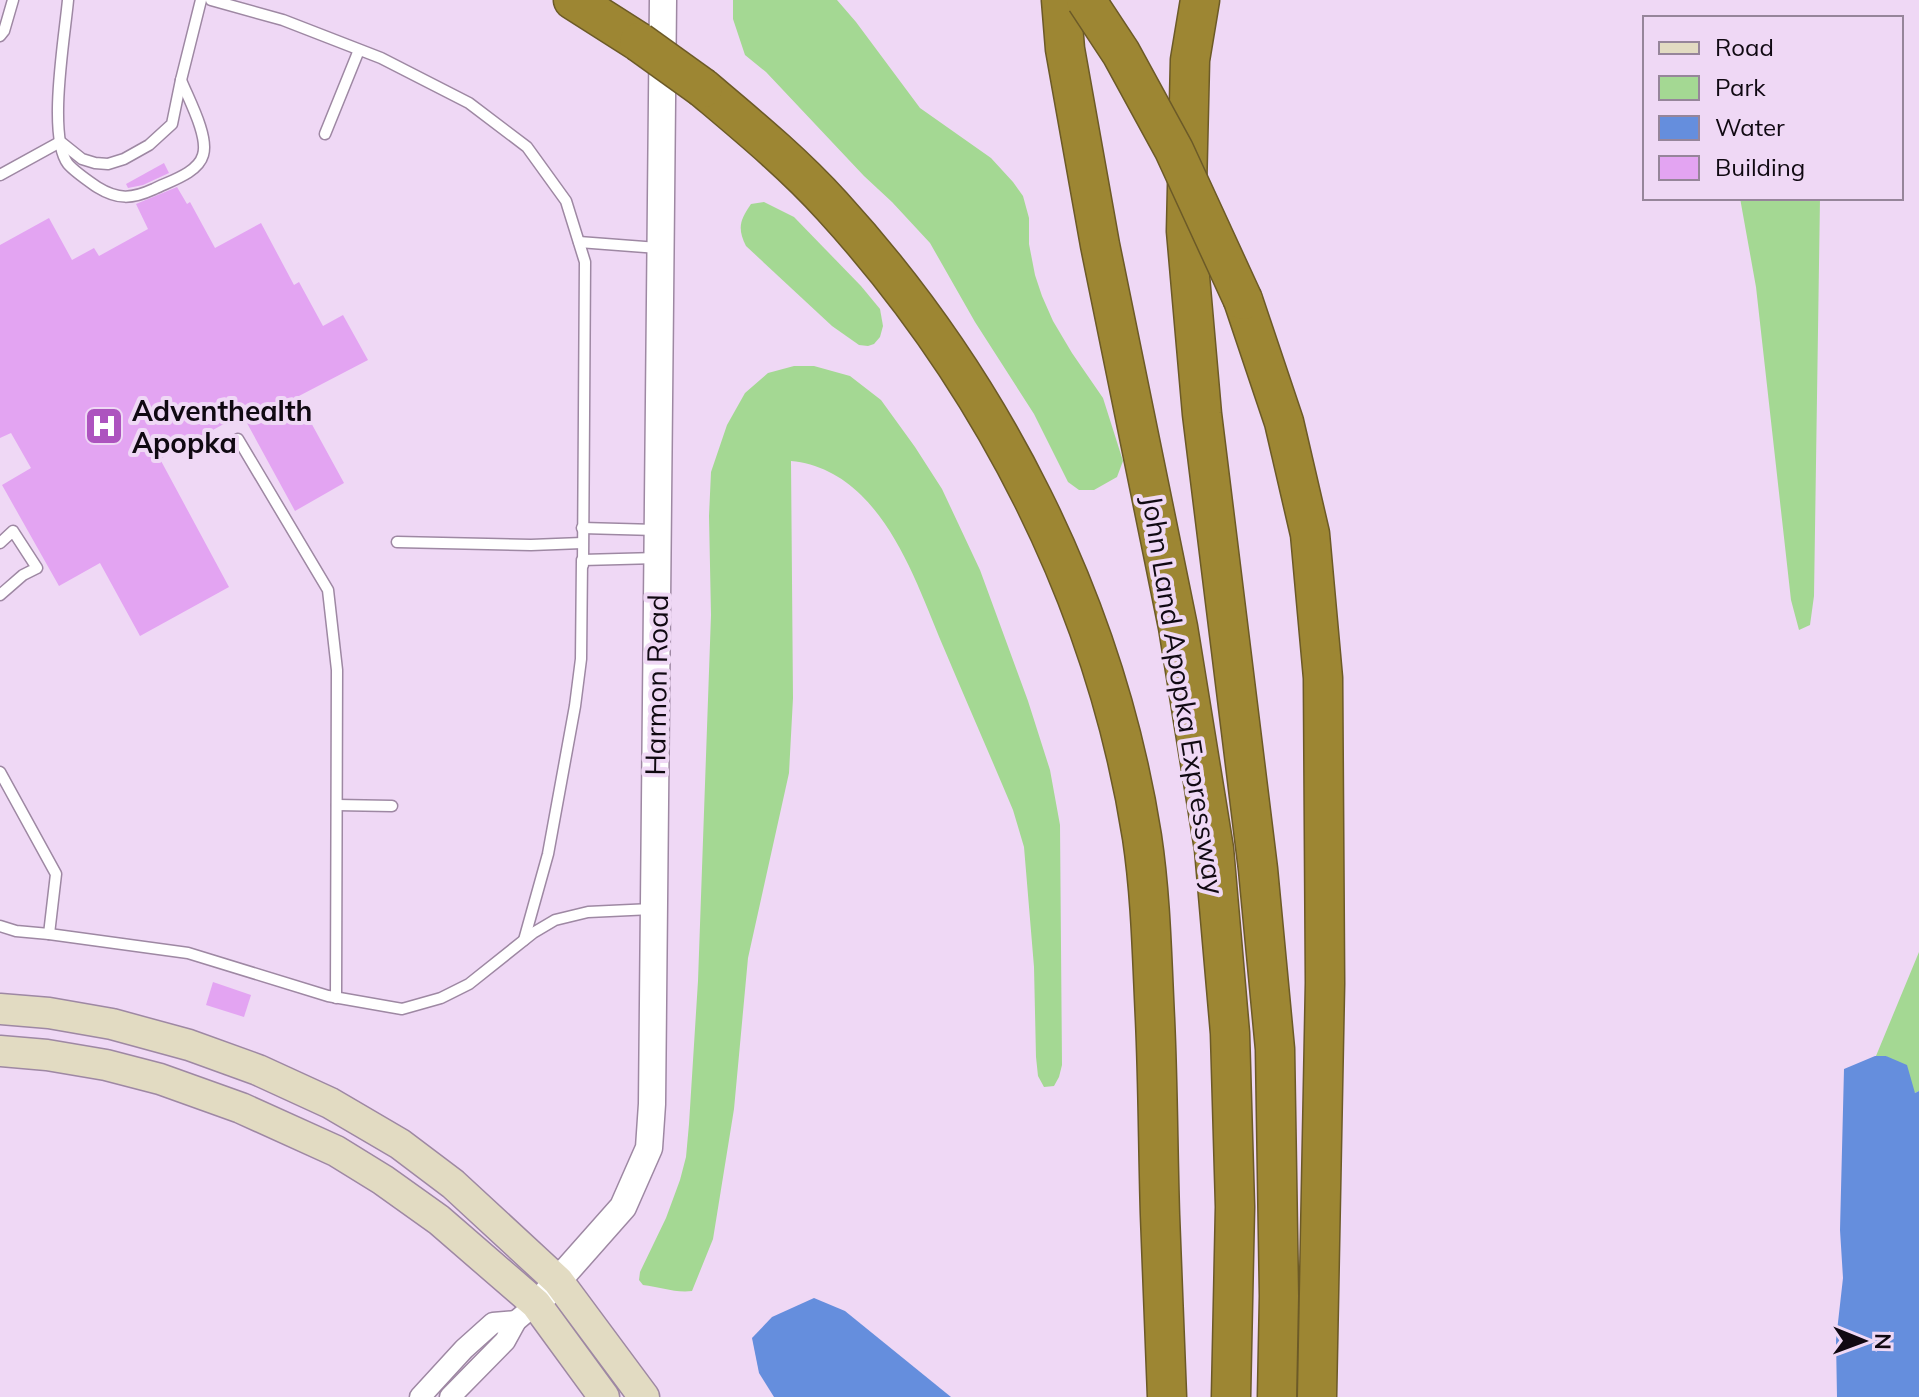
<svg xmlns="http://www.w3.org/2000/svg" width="1919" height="1397" font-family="Mulish,sans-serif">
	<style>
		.green { fill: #a4d893 }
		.water { fill: #658edd }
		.building { fill: #e3a4f2 }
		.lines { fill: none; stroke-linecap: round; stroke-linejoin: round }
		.service-casing { stroke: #9e88a3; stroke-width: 13 }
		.minor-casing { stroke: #9e88a3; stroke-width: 23 }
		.tertiary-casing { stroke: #9e88a3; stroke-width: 29 }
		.secondary-casing { stroke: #9e88a3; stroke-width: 33 }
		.motorway-casing { stroke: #6c5a27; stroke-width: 41 }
		.service { stroke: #fff; stroke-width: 10 }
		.minor { stroke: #fff; stroke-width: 20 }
		.tertiary { stroke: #fff; stroke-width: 26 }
		.secondary { stroke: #e2dbc2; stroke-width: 30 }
		.motorway { stroke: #9d8633; stroke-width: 38 }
		.motorway-bridge-casing { stroke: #6c5a27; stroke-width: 41; stroke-linecap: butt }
		.motorway-bridge { stroke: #9d8633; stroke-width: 38 }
		.labels { text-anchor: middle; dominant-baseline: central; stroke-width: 8; stroke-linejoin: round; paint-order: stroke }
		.poi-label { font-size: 28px; font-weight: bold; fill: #100912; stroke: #efd8f5; text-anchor: start }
		.street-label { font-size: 28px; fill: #100912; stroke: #efd8f5 }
	</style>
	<rect width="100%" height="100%" fill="#efd8f5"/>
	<!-- green -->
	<g class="green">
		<polygon points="733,0 837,0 856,22 920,108 991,158 1013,182 1023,196 1029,218 1029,244 1035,275 1042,296 1053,321 1072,353 1103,398 1123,461 1117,477 1094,490 1079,490 1068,482 1034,414 975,322 930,243 892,202 864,176 766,72 745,55 733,19"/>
		<polygon points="1740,198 1820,198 1814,596 1810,625 1799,630 1791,600 1756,287"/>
		<path d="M764,202L794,217L861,286L880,309L883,326L880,337L874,344L868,346L859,345L832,326L746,246C737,228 740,220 751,204Z"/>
		<path d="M794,366H814L850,376L881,400L915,447L942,489L980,570L1028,701L1050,770L1060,825L1062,1065L1059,1077L1054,1086L1044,1087L1038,1076L1036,1057L1034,967L1024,847L1013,810C990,755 966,701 943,646C922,596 901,534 861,495C842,476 817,463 791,461L793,698L789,773L748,958L734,1109L713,1239L692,1291C675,1293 660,1287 643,1285L639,1280L640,1272L666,1218L680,1180L686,1157L689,1124L698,981L711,615L709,516L711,472L727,425L745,393L768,373Z"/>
		<polygon points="1919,952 1919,1091 1915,1093 1886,1056 1876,1056"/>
	</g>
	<!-- water -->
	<g class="water">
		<polygon points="1875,1056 1886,1056 1907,1065 1915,1093 1919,1091 1919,1397 1837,1397 1836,1340 1843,1278 1840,1230 1844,1069"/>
		<polygon points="814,1298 845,1311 951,1397 774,1397 759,1373 752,1338 772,1317"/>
	</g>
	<!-- building -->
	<g class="building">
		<polygon points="164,163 169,173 143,185 128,188 126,184"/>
		<polygon points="177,187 187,204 190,202 215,248 261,223 294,285 299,282 323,326 343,315 368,360 297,397 344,483 295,511 242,414 160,459 229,587 140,636 100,563 59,586 2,485 31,468 11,433 0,438 0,245 49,218 72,260 94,248 99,256 148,229 136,204"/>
		<polygon points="213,982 251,995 244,1017 206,1005"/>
	</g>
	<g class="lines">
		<defs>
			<g id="service">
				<path d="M68,0C65,35 47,137 68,164C75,172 87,180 97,187C118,200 132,199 154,189C170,181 198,173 203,155C209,136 188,98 181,80"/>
				<polyline points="211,0 283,20 381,58 469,103 527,147 566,201 585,262 583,565"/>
				<polyline points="0,36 4,31 13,0"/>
				<polyline points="325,134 359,50"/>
				<polyline points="62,143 82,159 95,163 108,164 124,159 149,145 172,124 181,80 201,0"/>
				<polyline points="0,175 60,142"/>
				<polyline points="579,242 658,248"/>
				<polyline points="238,439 328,590 337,670 336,998"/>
				<polyline points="582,528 656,530"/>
				<polyline points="397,542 531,545 582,543"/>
				<polyline points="0,543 13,531 37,568 23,575 0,595"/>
				<polyline points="0,772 56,874 49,934"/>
				<polyline points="337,805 392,806"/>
				<polyline points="0,926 16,931 49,934 188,953 328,996 402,1009 441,998 469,984 533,933 555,920 588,912 652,909"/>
				<polyline points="524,940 548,854 575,706 581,659 582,560 657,558"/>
			</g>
			<g id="minor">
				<polyline points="420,1397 464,1349 493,1323 516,1321"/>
				<polyline points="450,1397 505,1341 516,1321 536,1304"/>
			</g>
			<polyline id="tertiary" points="546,1294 623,1207 649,1148 652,1104 663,0"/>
			<g id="secondary">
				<polyline points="0,1009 49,1013 112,1024 189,1045 258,1070 330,1103 400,1144 453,1184 558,1281 644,1397"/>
				<polyline points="0,1051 47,1055 106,1065 160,1079 241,1108 336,1151 383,1180 439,1220 536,1304 604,1397"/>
			</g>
			<g id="motorway">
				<polyline points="573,0 639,42"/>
				<polyline points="1061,0 1065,49 1100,245 1178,627 1214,849 1230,1033 1235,1207 1231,1397"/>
				<polyline points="1200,0 1190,60 1186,231 1202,414 1258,869 1275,1049 1279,1296 1277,1397"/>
				<path d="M703,88C748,126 793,163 832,206C992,381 1105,602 1142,837C1151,897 1152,958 1155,1019C1158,1084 1158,1150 1160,1215C1162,1276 1165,1336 1167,1397"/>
				<polyline points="1243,300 1284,422 1310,534 1323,678 1325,983 1317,1397"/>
			</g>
		</defs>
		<!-- service casing -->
		<use href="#service" class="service-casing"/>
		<!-- minor casing -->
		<use href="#minor" class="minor-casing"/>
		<!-- tertiary casing -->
		<use href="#tertiary" class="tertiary-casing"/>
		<!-- secondary casing -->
		<use href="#secondary" class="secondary-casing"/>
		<!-- motorway casing -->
		<use href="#motorway" class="motorway-casing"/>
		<!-- service -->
		<use href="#service" class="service"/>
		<!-- minor -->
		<use href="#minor" class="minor"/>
		<!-- tertiary -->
		<use href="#tertiary" class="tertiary"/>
		<!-- secondary -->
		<use href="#secondary" class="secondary"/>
		<!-- motorway -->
		<use href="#motorway" class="motorway"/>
		<defs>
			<g id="motorway-bridge">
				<polyline points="1086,0 1121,53 1174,150 1243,300"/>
				<polyline points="639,42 703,88"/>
			</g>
		</defs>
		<!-- motorway-bridge casing -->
		<use href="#motorway-bridge" class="motorway-bridge-casing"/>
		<!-- motorway-bridge -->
		<use href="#motorway-bridge" class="motorway-bridge"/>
	</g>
	<!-- icons -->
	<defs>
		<symbol id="hospital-square" viewBox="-11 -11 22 22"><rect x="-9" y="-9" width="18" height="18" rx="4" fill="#ad53bf" stroke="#efd8f5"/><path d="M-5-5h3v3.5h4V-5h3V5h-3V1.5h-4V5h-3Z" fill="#fff"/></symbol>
	</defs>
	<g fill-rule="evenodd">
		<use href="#hospital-square" x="82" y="404" width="44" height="44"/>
	</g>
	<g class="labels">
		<!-- poi labels -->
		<g class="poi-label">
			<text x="132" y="410">Adventhealth<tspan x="132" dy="32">Apopka</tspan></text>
		</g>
		<!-- street labels -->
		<g class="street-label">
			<text transform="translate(656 685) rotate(-89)">Harmon Road</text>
			<text transform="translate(1184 695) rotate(81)">John Land Apopka Expressway</text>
		</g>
	</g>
	<!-- legend -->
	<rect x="1643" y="16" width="260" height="184" fill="#efd8f5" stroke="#96859a" stroke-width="2"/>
	<rect x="1659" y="42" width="40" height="12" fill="#e2dbc2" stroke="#96859a" stroke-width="2"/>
	<text x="1715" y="56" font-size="24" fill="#100912">Road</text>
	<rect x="1659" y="76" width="40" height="24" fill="#a4d893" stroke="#96859a" stroke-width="2"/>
	<text x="1715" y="96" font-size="24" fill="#100912">Park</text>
	<rect x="1659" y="116" width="40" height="24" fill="#658edd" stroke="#96859a" stroke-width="2"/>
	<text x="1715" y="136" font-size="24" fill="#100912">Water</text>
	<rect x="1659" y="156" width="40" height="24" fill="#e3a4f2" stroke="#96859a" stroke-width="2"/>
	<text x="1715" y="176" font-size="24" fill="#100912">Building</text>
	<!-- north arrow -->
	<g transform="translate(1863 1341) rotate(91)" stroke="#efd8f5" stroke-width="6" paint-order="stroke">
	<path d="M0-6L14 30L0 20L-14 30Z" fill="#100912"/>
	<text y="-12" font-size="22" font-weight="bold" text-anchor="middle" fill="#100912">N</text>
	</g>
</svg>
